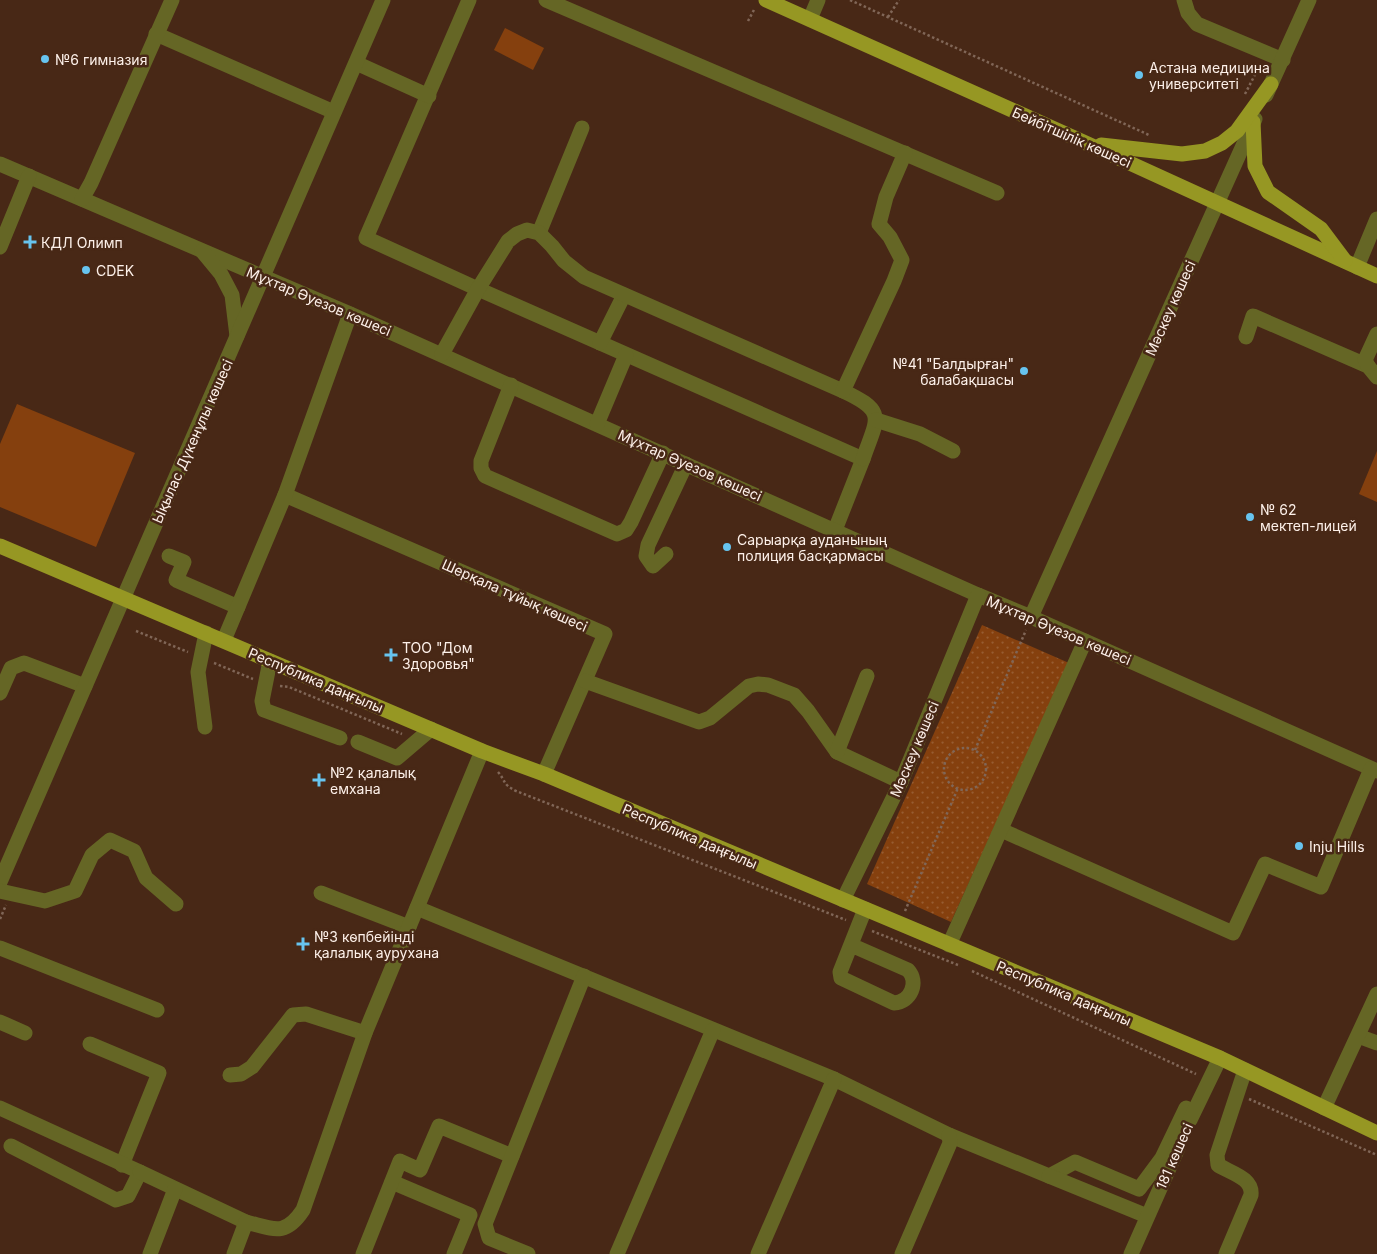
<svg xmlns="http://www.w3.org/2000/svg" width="1377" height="1254" font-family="Inter,sans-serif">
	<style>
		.grass { fill: #85400e }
		.park { fill: url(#park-dots) }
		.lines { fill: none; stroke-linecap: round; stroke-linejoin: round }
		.path { stroke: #806657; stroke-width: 2.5; stroke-dasharray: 2.5 2.5; stroke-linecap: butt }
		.minor { stroke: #656625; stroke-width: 15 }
		.major { stroke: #969723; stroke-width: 15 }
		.poi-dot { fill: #67c4ef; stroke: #482816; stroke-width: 2 }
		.labels { text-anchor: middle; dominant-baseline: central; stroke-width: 5; stroke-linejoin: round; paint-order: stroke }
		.poi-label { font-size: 14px; fill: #fdf0e9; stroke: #482816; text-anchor: start }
		.street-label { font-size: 14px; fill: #fdf0e9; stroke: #482816 }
	</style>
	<defs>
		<pattern id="park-dots" width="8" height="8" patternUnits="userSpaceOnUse" patternTransform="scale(1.25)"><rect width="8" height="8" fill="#85400e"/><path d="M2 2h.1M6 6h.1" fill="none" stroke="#975c31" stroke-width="1.8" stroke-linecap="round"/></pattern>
	</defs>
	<rect width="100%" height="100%" fill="#482816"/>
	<!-- grass -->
	<g class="grass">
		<polygon points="505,28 544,48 533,70 494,50"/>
		<polygon points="17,404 135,453 96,547 0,507 0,444"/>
		<polygon points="1377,451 1377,502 1359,494"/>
	</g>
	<!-- park -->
	<polygon class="park" points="982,625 1069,663 951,922 867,884"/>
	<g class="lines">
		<!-- path -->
		<g class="path">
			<polyline points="850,0 1149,135"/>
			<polyline points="888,17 899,0"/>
			<polyline points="748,21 755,8"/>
			<polyline points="1245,94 1260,65"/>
			<polyline points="136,631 188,652"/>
			<polyline points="214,663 253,679"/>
			<polyline points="280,686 289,687 402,734"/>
			<circle cx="965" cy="769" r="21"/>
			<polyline points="975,750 1026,630"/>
			<path d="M498,772C506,781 502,784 516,791L846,920"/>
			<polyline points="905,911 958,788"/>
			<polyline points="0,919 6,905"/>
			<polyline points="872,931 958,965"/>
			<polyline points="972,971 1196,1074"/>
			<polyline points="1249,1099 1377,1155"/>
		</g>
		<!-- minor -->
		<g class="minor">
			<polyline points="469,0 366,238 478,289 863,459 835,530"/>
			<polyline points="546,0 997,193"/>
			<polyline points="1184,0 1188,13 1197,24 1283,60"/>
			<polyline points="810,19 818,0"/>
			<polyline points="156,34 334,112"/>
			<polyline points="356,63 429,96"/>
			<polyline points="1266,95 1309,0"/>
			<polyline points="0,164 350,314 978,595 1031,617 1377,771"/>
			<polyline points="82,199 91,183 172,0"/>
			<polyline points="539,233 582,128"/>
			<polyline points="0,247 29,176"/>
			<polyline points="202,251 221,274 232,295 237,336"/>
			<polyline points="1357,267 1377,219"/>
			<polyline points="1246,337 1253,316 1368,366 1377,377"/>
			<polyline points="600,343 624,295"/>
			<path d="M442,354L478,289L508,241L517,234L527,230L539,233L552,246L564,261L584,277L843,391C888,412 877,418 863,459"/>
			<polyline points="1368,366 1365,360 1377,334"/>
			<polyline points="511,385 481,461 481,468 485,476 617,534 626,530 631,522 663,453"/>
			<polyline points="843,391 894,281 902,260 890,237 879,224 886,197 905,153"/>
			<polyline points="876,420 920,434 953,451"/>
			<polyline points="597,424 626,355"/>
			<polyline points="285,495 605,634 544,774"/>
			<polyline points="666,554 653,566 646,556 648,545 686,464"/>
			<polyline points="169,556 184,562 176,580 238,607"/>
			<polyline points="1031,617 1255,119"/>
			<polyline points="224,640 285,495 350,314"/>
			<polyline points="270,661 262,701 264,710 340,738"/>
			<polyline points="585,681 699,722 710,718 749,686 758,684 768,685 794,695 808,711 837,752 901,782"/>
			<polyline points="0,693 11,668 24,663 85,686"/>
			<polyline points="205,727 198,672 206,633"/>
			<polyline points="358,742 397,758 431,729"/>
			<polyline points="837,752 867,676"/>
			<polyline points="1001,830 1233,933 1265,864 1321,887 1371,769"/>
			<polyline points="0,882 383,0"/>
			<polyline points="0,891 45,901 75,891 92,855 110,840 134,851 146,878 176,904"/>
			<polyline points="321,893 409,927"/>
			<polyline points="843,900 901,782 978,595"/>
			<polyline points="417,908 834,1079 949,1135 1049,1176 1075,1162 1139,1189 1162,1158 1186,1108 1193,1112"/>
			<path d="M851,945L908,970C919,982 911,1002 894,1003L841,978L840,972L865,909"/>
			<polyline points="949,945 1085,641"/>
			<polyline points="0,948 157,1010"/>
			<polyline points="0,1022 25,1033"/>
			<polyline points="1358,1036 1377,1043"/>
			<polyline points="90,1044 159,1073 122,1165"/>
			<polyline points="230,1075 241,1074 252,1067 293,1015 306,1014 365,1033"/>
			<polyline points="0,1108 140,1172 128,1196 116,1200 11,1146"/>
			<polyline points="1324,1108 1377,994"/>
			<polyline points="1190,1120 1220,1058"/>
			<polyline points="140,1172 246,1222"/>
			<polyline points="1049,1176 1147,1216"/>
			<polyline points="392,1182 470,1215 454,1254"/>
			<polyline points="150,1254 175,1189"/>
			<path d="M234,1254L246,1222C274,1229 285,1237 303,1210L365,1033L482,751"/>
			<polyline points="363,1254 400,1161 420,1170 439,1126 512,1156"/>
			<polyline points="528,1254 489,1238 485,1224 584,976"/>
			<polyline points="617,1254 713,1030"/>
			<polyline points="758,1254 834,1079"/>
			<polyline points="902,1254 950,1143 949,1135"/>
			<polyline points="1131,1254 1178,1148"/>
			<path d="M1226,1254L1251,1195C1253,1178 1231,1173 1218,1165L1217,1155L1245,1070"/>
		</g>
		<!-- major -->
		<g class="major">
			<polyline points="766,0 1088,144 1377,276"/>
			<polyline points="1253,122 1255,166 1268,192 1321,229 1345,261"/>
			<polyline points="1101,145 1182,154 1205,151 1222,143 1237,131 1271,84"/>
			<polyline points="0,546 482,751 544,774 1220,1058 1377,1133"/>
		</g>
	</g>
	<!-- markers -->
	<g class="poi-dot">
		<circle cx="45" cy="59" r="5"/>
		<circle cx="1139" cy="75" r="5"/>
		<path d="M27.5 234.5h5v5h5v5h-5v5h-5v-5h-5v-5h5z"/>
		<circle cx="86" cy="270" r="5"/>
		<circle cx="1024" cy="371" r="5"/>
		<circle cx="1250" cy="517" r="5"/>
		<circle cx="727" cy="547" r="5"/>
		<path d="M388.5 647.5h5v5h5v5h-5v5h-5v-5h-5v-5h5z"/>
		<path d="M316.5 772.5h5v5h5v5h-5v5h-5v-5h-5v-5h5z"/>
		<circle cx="1299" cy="846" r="5"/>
		<path d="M300.5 936.5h5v5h5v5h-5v5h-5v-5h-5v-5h5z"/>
	</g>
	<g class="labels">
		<!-- poi labels -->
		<g class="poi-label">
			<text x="55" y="59">№6 гимназия</text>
			<text x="1149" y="67">Астана медицина<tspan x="1149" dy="16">университеті</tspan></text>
			<text x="41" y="242">КДЛ Олимп</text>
			<text x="96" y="270">CDEK</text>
			<text x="1014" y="363" text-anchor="end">№41 "Балдырған"<tspan x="1014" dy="16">балабақшасы</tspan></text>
			<text x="1260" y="509">№ 62<tspan x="1260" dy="16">мектеп-лицей</tspan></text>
			<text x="737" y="539">Сарыарқа ауданының<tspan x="737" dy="16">полиция басқармасы</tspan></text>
			<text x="402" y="647">ТОО "Дом<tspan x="402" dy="16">Здоровья"</tspan></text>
			<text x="330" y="772">№2 қалалық<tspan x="330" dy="16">емхана</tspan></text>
			<text x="1309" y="846">Inju Hills</text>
			<text x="314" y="936">№3 көпбейінді<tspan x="314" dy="16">қалалық аурухана</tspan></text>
		</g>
		<!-- street labels -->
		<g class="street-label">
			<text transform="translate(1072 137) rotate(24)">Бейбітшілік көшесі</text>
			<text transform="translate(319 301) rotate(23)">Мұхтар Әуезов көшесі</text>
			<text transform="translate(1170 308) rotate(-66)">Мәскеу көшесі</text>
			<text transform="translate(192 441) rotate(-66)">Ықылас Дүкенұлы көшесі</text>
			<text transform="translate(690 465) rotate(24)">Мұхтар Әуезов көшесі</text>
			<text transform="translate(515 595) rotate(24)">Шерқала тұйық көшесі</text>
			<text transform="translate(1059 630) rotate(23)">Мұхтар Әуезов көшесі</text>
			<text transform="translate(316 680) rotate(23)">Республика даңғылы</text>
			<text transform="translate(914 749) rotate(-67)">Мәскеу көшесі</text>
			<text transform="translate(690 836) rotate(23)">Республика даңғылы</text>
			<text transform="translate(1064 993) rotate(23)">Республика даңғылы</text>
			<text transform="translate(1174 1156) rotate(-66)">181 көшесі</text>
		</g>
	</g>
</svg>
